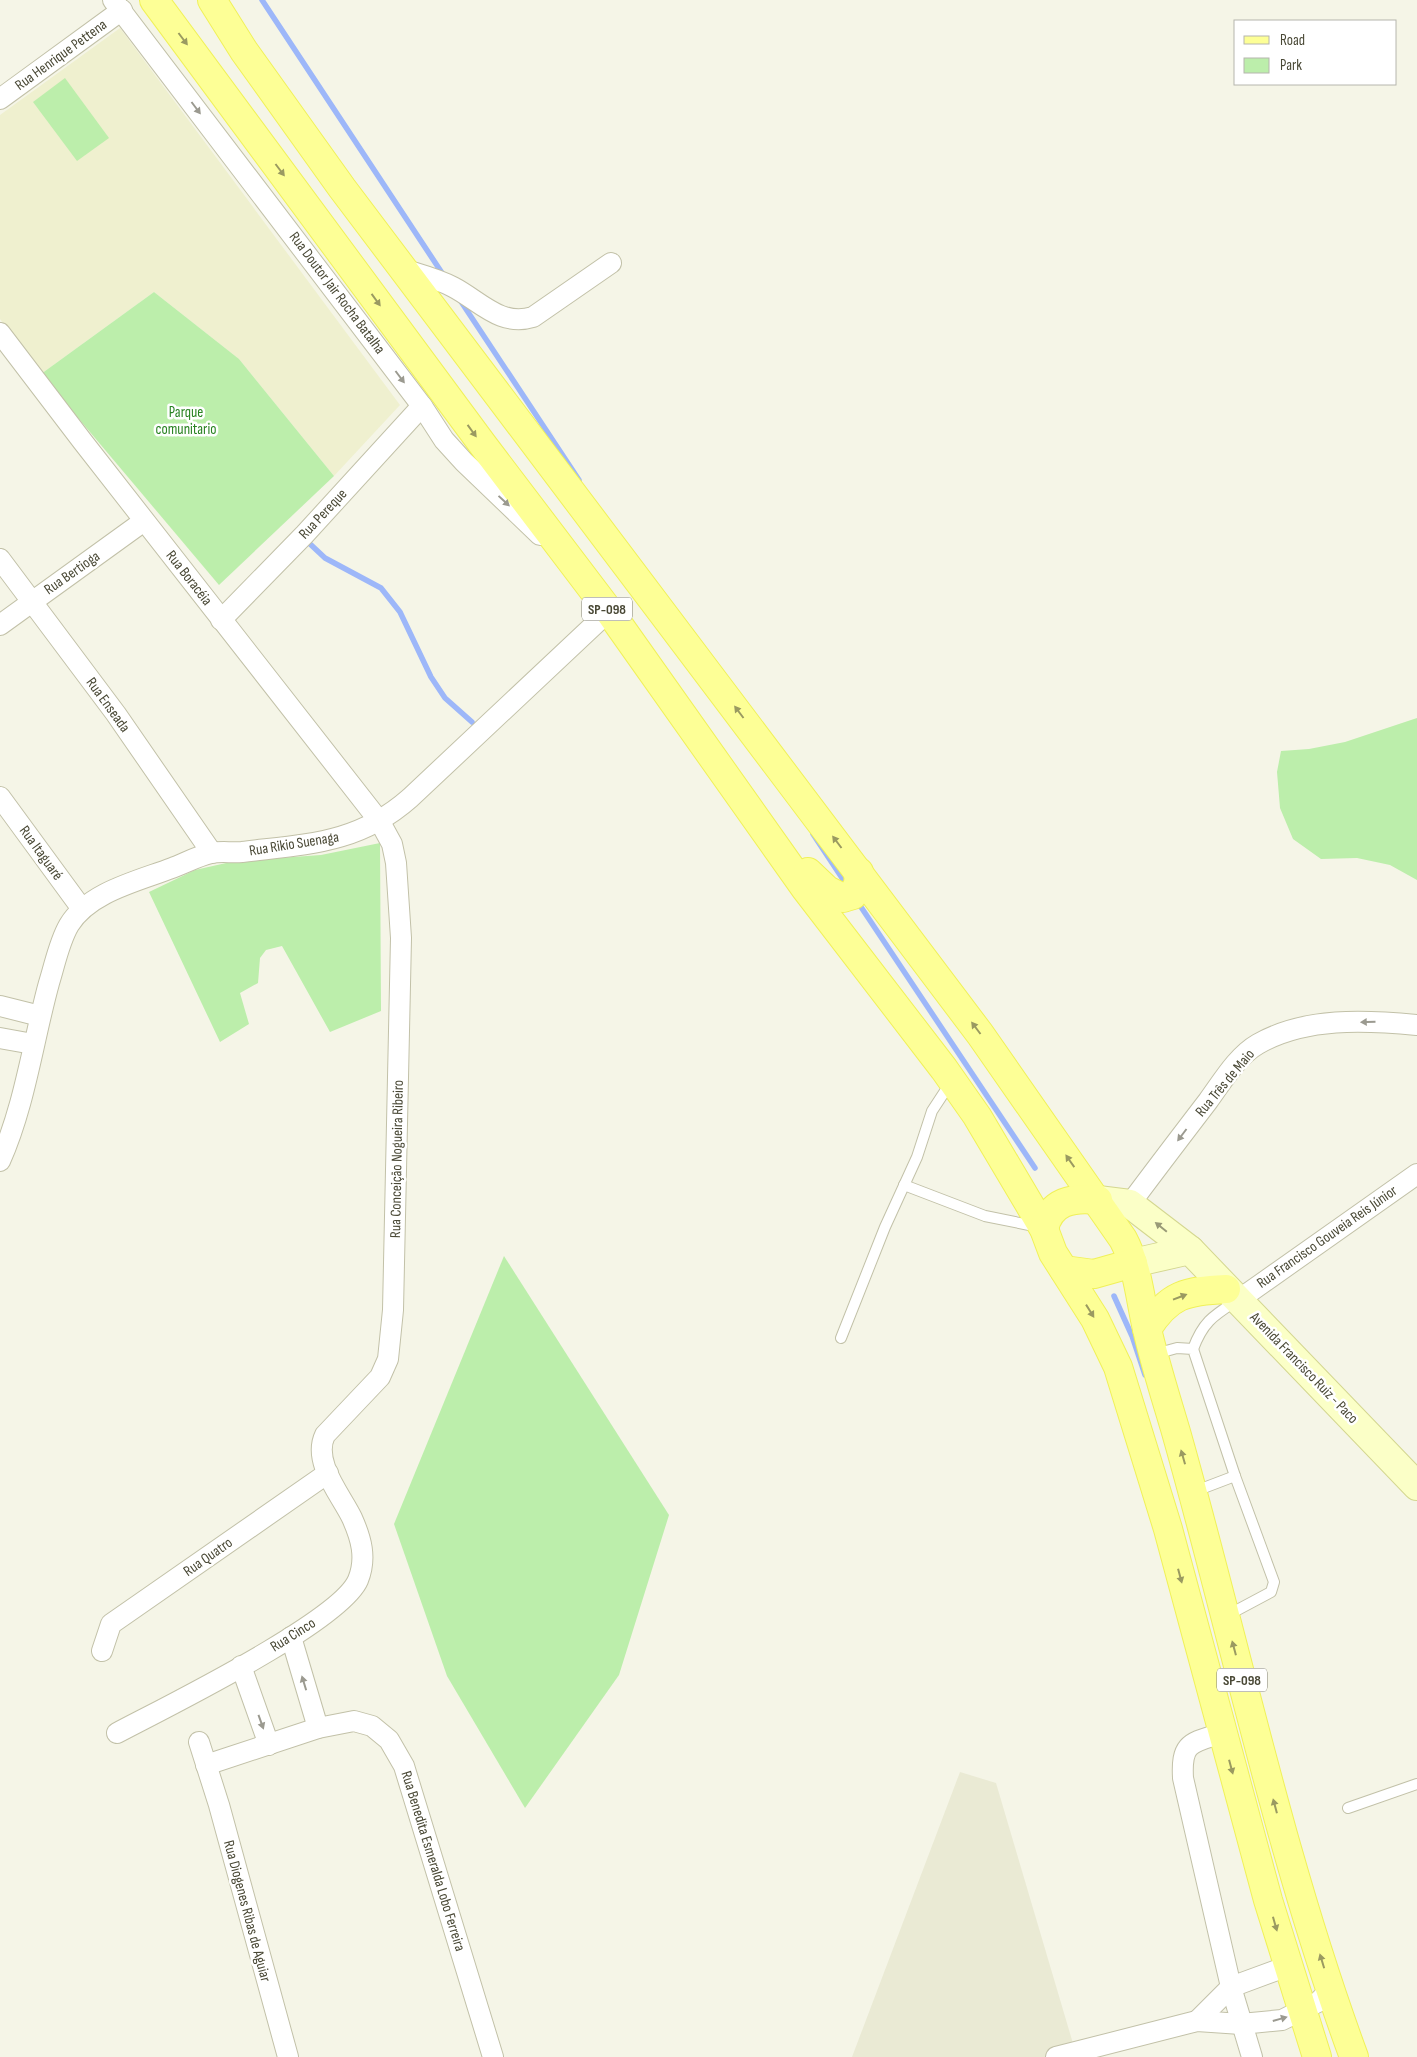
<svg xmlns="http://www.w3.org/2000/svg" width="1417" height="2057" font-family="'Sofia Sans Condensed',sans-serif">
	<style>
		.residential { fill: #eaead4 }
		.education { fill: #eff0cf }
		.green { fill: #bceeab }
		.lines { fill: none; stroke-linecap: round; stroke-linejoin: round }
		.stream { stroke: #9db7f9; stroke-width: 5.5 }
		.lane-casing { stroke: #c2c1a8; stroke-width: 12 }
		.street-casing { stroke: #c2c1a8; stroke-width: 22 }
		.secondary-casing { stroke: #d4d790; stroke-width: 30 }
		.primary-casing { stroke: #f0f159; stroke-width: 30 }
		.lane { stroke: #fff; stroke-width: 10 }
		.street { stroke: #fff; stroke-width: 20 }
		.secondary { stroke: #fbffc7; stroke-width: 28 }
		.primary { stroke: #fdff96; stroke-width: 28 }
		.oneway { fill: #9a9a61 }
		.oneway2 { fill: #9b9a90 }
		.oneway3 { fill: #999a77 }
		.labels { text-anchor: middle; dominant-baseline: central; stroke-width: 5; stroke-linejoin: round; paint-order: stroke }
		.shield { fill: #fff; stroke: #807f72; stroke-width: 1 }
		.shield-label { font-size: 14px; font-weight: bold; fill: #494835 }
		.street-label { font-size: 15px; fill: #494835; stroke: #fff }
		.park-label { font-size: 15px; fill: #288221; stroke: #fff }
	</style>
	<rect width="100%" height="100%" fill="#f5f5e7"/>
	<!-- residential -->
	<polygon class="residential" points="960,1772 996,1783 1077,2057 852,2057"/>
	<!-- education -->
	<polygon class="education" points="120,28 400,405 334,476 239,359 154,292 41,374 0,319 0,115"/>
	<!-- green -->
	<g class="green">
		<polygon points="65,78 109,138 77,161 33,102"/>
		<polygon points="154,292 239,359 334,476 219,585 41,374"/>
		<polygon points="1417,718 1417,880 1390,865 1357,858 1321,859 1293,839 1280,808 1277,772 1281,751 1309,749 1345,742"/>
		<polygon points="380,843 381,1011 330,1032 282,946 266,950 260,958 258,983 240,993 249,1024 220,1042 149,892 195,870 235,861 321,855"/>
		<polygon points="504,1256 669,1515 619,1675 525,1808 447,1676 394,1524"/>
	</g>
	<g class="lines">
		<!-- stream -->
		<g class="stream">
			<polyline points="262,0 444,276"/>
			<polyline points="460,300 579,480"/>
			<polyline points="309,543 325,558 381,588 400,612 431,677 445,698 472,722"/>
			<polyline points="813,834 848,887"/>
			<polyline points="857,901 1035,1168"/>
			<polyline points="1114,1296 1132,1336 1145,1375"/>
		</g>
		<defs>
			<g id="lane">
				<polyline points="904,1185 985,1216 1039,1227"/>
				<polyline points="841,1338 885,1227 917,1157 932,1111 951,1082"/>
				<path d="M1193,1349C1203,1322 1213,1316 1236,1301"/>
				<polyline points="1155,1354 1177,1348 1193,1349 1235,1476 1274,1582 1271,1592 1226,1616"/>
				<polyline points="1193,1492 1235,1476"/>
				<polyline points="1348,1808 1417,1784"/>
			</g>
			<g id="street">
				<polyline points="113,0 422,406 444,440 464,462 540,535"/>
				<polyline points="0,99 122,10"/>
				<path d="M406,270C422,275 438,279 453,287C480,301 500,327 533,317L611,263"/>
				<path d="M0,333L83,442L380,822L392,844L396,863L401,938L393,1310L388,1359L380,1377L325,1435C312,1462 341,1495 352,1518C361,1538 367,1558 358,1580C340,1622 164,1708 117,1733"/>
				<polyline points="0,559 116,714 212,853"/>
				<polyline points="221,620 305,534 422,406"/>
				<polyline points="0,625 144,521"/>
				<polyline points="0,797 82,909"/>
				<polyline points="0,1006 40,1016"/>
				<polyline points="0,1038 33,1044"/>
				<path d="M0,1161C25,1105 33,1041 49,983C55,964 59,942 69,925C89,892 138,881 172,868C185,863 198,856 211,853C221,851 232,853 242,852C307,844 358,844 410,798L609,611"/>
				<path d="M1130,1204C1156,1169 1182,1135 1208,1101C1222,1082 1237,1056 1258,1044C1305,1017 1365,1020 1417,1025"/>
				<polyline points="1237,1301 1417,1174"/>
				<polyline points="291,1637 318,1728"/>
				<polyline points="102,1651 111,1624 328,1473"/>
				<polyline points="241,1666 269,1745"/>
				<path d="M1222,1733C1191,1743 1181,1742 1183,1778L1231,1987L1252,2057"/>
				<polyline points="199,1742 219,1805 288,2057"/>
				<polyline points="206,1765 318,1728 354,1721 372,1726 389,1740 404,1766 493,2057"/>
				<polyline points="1197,2021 1231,1987 1288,1966"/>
				<polyline points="1056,2057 1197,2021 1241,2024 1282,2020 1318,2002 1330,1990"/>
			</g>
			<g id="secondary">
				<polyline points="1098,1200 1130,1204 1190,1250 1417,1486"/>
				<polyline points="1133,1263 1190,1250"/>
			</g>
			<g id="primary">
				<polyline points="154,0 483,445 609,611 805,888 944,1069 977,1116 1044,1229 1053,1253 1095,1319 1118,1367 1168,1529 1268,1900 1317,2057"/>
				<path d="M212,0L244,51L342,188L980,1034L1123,1239C1138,1267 1140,1299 1147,1329C1155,1364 1166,1398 1176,1432C1235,1640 1279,1854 1354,2057"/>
				<polyline points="808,872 827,890 843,898 853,895 858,884 859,872"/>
				<path d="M1044,1229C1050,1201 1073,1197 1098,1200"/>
				<polyline points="1064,1270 1094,1274 1133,1263"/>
				<path d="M1147,1329C1169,1294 1186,1291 1226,1289"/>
			</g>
		</defs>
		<!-- lane casing -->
		<use href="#lane" class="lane-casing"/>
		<!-- street casing -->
		<use href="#street" class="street-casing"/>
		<!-- secondary casing -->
		<use href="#secondary" class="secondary-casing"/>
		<!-- primary casing -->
		<use href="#primary" class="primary-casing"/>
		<!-- lane -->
		<use href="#lane" class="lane"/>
		<!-- street -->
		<use href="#street" class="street"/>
		<!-- secondary -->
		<use href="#secondary" class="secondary"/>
		<!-- primary -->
		<use href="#primary" class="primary"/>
	</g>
	<!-- one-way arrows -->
	<defs><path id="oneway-solid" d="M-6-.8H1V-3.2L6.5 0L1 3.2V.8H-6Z" transform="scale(1.25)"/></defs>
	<g class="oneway">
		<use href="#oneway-solid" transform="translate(183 39) rotate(53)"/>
		<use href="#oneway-solid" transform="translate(280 170) rotate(53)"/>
		<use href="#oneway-solid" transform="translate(376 300) rotate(54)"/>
		<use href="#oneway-solid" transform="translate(472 431) rotate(54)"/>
		<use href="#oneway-solid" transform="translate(739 712) rotate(-127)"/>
		<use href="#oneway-solid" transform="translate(837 842) rotate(-127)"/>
		<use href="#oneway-solid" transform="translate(976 1028) rotate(-127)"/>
		<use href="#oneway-solid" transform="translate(1070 1161) rotate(-125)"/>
		<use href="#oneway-solid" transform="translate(1180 1297) rotate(-21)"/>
		<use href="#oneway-solid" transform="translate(1090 1311) rotate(58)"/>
		<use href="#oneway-solid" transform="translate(1183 1457) rotate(-106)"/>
		<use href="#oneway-solid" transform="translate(1180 1576) rotate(75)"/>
		<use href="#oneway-solid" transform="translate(1234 1648) rotate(-105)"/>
		<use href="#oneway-solid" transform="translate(1231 1767) rotate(75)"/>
		<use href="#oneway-solid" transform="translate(1275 1806) rotate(-105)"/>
		<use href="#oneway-solid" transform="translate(1275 1924) rotate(74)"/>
		<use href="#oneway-solid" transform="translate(1322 1961) rotate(-107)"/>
	</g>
	<g class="oneway2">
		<use href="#oneway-solid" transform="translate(196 108) rotate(53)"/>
		<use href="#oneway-solid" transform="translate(400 377) rotate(53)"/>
		<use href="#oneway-solid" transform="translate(504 501) rotate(43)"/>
		<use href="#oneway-solid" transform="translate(1368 1022) rotate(178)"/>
		<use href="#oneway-solid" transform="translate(1182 1135) rotate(127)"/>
		<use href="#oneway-solid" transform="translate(304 1683) rotate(-107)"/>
		<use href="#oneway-solid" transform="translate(261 1722) rotate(70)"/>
		<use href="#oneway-solid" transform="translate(1280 2019) rotate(-16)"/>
	</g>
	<use class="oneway3" href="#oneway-solid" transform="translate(1161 1227) rotate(-141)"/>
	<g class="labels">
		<!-- shield labels -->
		<g class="shield">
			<rect x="582" y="597.5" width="50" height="23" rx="4"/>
			<rect x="1217" y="1668.5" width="50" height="23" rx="4"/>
		</g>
		<g class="shield-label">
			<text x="607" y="609">SP-098</text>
			<text x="1242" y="1680">SP-098</text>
		</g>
		<!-- street labels -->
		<g class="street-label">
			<text transform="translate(61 55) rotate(-36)">Rua Henrique Pettena</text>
			<text transform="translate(337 293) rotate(53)">Rua Doutor Jair Rocha Batalha</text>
			<text transform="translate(323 514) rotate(-47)">Rua Pereque</text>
			<text transform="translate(72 573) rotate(-35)">Rua Bertioga</text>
			<text transform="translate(189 578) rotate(52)">Rua Boracéia</text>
			<text transform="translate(108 705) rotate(54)">Rua Enseada</text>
			<text transform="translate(294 844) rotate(-9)">Rua Rikio Suenaga</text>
			<text transform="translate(41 853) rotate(54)">Rua Itaguaré</text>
			<text transform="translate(1225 1083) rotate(-50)">Rua Três de Maio</text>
			<text transform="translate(397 1159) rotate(-89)">Rua Conceição Nogueira Ribeiro</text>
			<text transform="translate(1327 1237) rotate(-35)">Rua Francisco Gouveia Reis Júnior</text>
			<text transform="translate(1304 1368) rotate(46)">Avenida Francisco Ruiz - Paco</text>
			<text transform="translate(208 1557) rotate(-35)">Rua Quatro</text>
			<text transform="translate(293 1635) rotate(-32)">Rua Cinco</text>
			<text transform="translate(433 1861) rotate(73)">Rua Benedita Esmeralda Lobo Ferreira</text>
			<text transform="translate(247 1911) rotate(75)">Rua Diogenes Ribas de Aguiar</text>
		</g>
		<!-- park labels -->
		<g class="park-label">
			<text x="186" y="412">Parque<tspan x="186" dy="17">comunitario</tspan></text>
		</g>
	</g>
	<!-- legend -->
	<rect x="1234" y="20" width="162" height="65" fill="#ffffff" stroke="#b6b6ae"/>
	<rect x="1244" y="36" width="25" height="8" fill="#fdff96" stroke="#b6b6ae"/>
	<text x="1280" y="45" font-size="15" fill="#494835">Road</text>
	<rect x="1244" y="58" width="25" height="15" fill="#bceeab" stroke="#b6b6ae"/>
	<text x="1280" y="70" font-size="15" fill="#494835">Park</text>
</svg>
